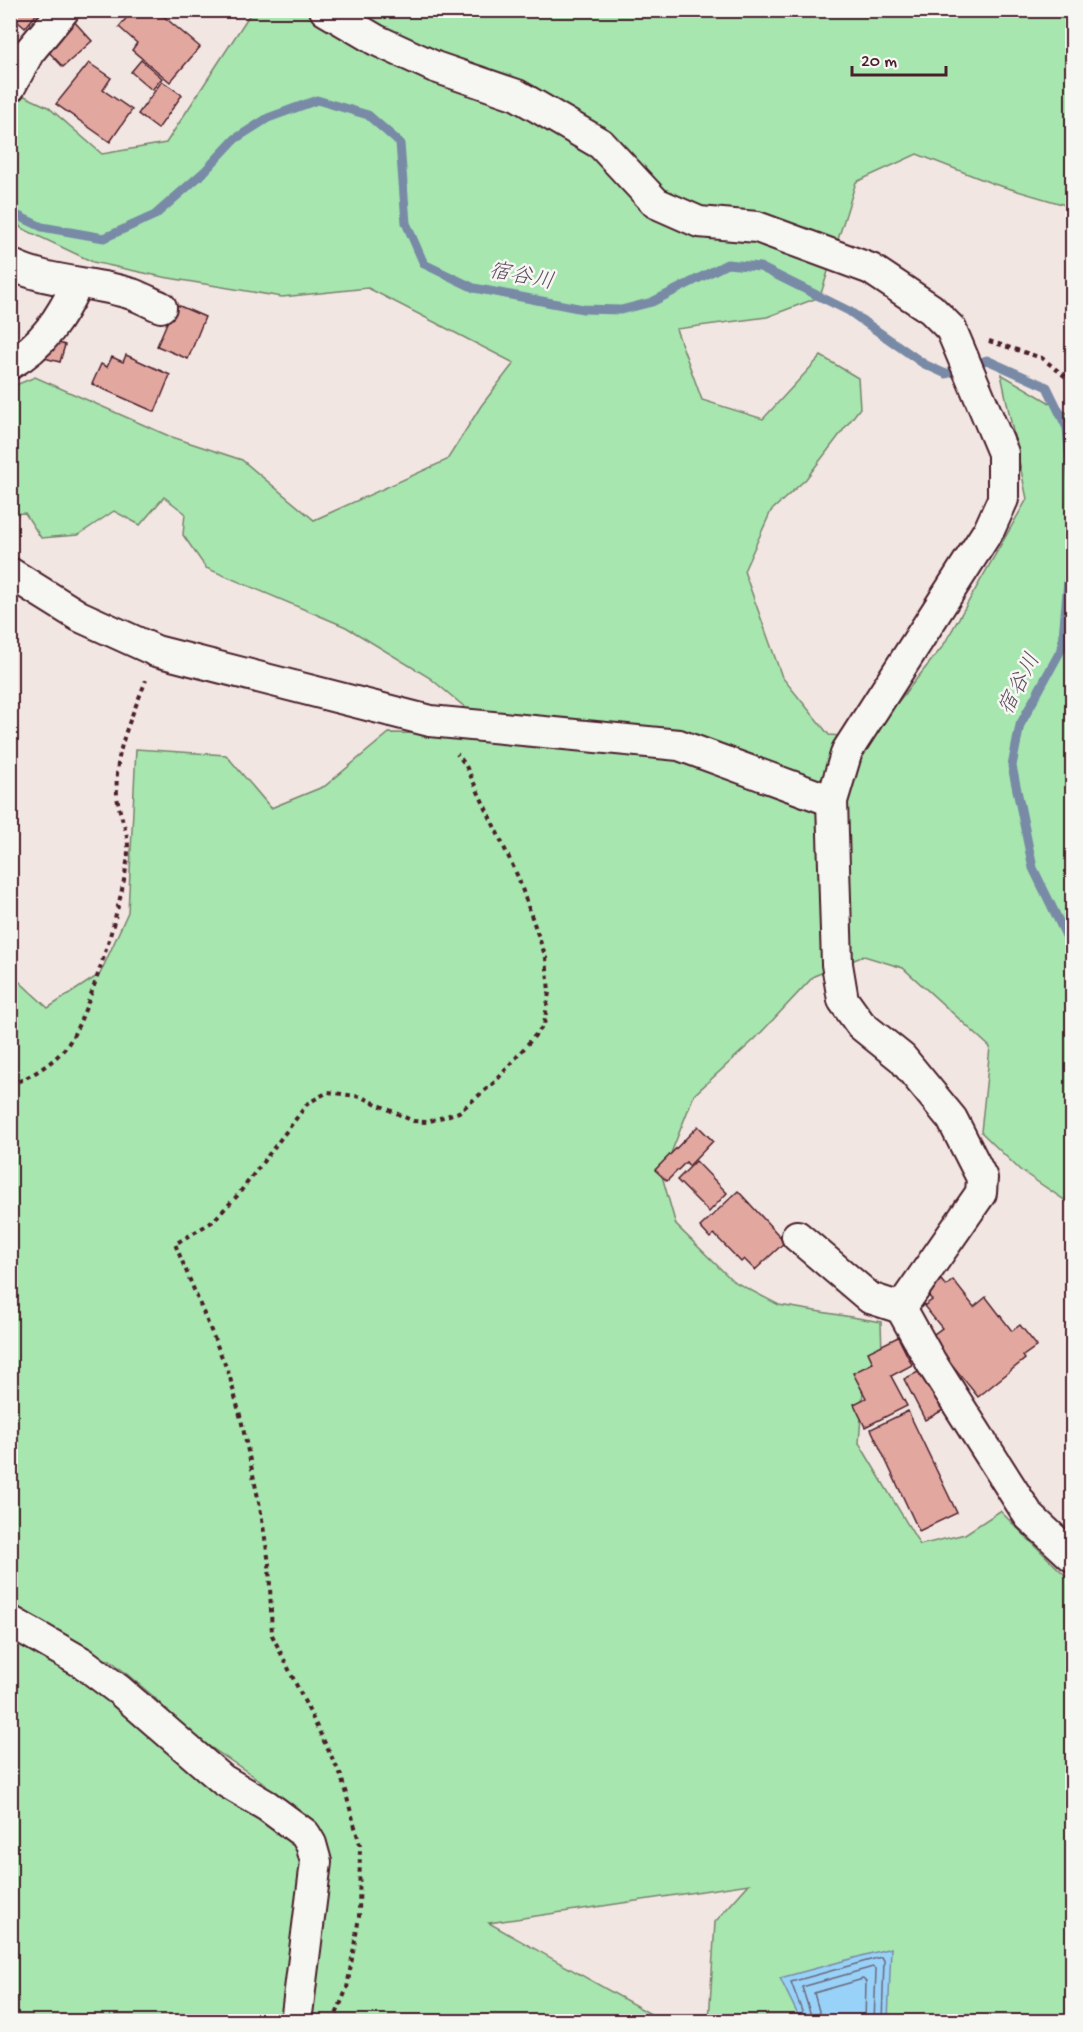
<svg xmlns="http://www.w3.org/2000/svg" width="1083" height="2032" font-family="'Gochi Hand','Klee One',sans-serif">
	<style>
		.green { fill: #a7e6af; stroke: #78826d; stroke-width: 1.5; fill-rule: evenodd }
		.water { fill: #99d2f8; stroke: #798aa6; stroke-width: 1.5 }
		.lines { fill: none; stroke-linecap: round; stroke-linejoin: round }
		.shore { stroke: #6a677d; stroke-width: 1.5 }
		.stream { stroke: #798aa6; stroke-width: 9 }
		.building { fill: #e2a8a0; stroke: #4a1f2b; stroke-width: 1.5 }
		.minor-casing { stroke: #4a1f2b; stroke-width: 34 }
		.path { stroke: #4a1f2b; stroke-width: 4; stroke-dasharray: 4.5 4.5; stroke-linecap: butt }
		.minor { stroke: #f6f6f2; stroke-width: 30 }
		.labels { text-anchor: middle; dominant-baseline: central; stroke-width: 5; stroke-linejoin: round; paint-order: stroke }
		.water-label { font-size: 22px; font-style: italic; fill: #5e4c5e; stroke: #f6f6f2 }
	</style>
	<rect width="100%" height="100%" fill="#f2e6e2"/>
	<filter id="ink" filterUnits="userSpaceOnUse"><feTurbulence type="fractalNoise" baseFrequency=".0167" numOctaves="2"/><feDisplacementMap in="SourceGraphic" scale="12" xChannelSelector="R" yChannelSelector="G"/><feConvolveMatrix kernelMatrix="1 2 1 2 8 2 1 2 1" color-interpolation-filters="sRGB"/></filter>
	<g filter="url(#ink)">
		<!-- green -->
		<path class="green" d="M252,11H1072V207L994,184L917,154L856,182L820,297L767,317L676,329L702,400L763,419L821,356L858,378L860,408L806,479L771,511L744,571L782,677L829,735L869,738L943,646L1027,499L1001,374L1072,416V1205L1020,1170L981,1132L990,1047L903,968L864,956L814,976L755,1039L694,1095L662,1176L676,1225L733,1281L779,1305L881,1322L882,1354L863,1390L859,1443L920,1545L965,1534L1000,1511L1072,1582V2021H709L715,1922L749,1884L489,1923L663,2021H11V974L48,1008L100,974L128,912L136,749L226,755L271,808L325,786L389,733L497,734L430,678L346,627L206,568L183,535L185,513L164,497L140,525L114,511L78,535L41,538L25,513L11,514V387L35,377L169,436L242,460L314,520L447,460L481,406L514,363L368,288L282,297L163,277L93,262L21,228L10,212L11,106L16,92L48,107L102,154L166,143ZM86,1658L110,1660L154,1697L182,1728L264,1783L274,1798L219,1762Z"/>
		<!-- water -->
		<polygon class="water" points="891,1948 888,2021 801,2021 780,1978"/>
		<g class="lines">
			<!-- shore -->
			<g class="shore">
				<polyline points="806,2022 791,1982 881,1957 884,1960 882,2022"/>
				<polyline points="813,2022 802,1987 873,1967 876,1970 874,2022"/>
				<polyline points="822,2022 814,1993 863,1979 866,1982 865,2022"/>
			</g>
			<!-- stream -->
			<g class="stream">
				<polyline points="10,212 42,227 104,238 155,215 204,172 235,139 268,118 317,100 368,115 400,143 406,223 424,264 474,288 583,309 621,310 652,302 727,264 760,267 849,311 924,364 946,374 987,360 1047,387 1067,428 1072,481"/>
				<polyline points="1072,536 1062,648 1020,725 1012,766 1033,868 1072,948"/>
			</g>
		</g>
		<!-- building -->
		<g class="building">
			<polygon points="10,10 40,10 25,28 10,15"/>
			<polygon points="133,10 146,13 156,10 200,47 170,82 132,50 137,43 119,27"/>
			<polygon points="71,18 92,41 63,67 46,49"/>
			<polygon points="141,60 162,78 152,90 131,72"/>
			<polygon points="89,63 111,78 103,90 132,110 110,142 56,104"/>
			<polygon points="162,81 182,95 158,129 138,114"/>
			<polygon points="175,304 205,317 188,359 157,346"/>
			<polygon points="50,340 65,345 60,362 44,358"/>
			<polygon points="126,355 170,375 155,412 92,384 101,364 107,367 112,357 123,362"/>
			<polygon points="698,1126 713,1141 689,1166 686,1162 667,1181 655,1170"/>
			<polygon points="696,1161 727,1193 709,1212 677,1180"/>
			<polygon points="738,1191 785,1242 755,1270 744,1259 741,1262 714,1234 710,1238 700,1227"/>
			<polygon points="941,1280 946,1286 953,1280 974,1307 986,1297 1012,1331 1020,1325 1037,1346 1023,1356 1025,1359 978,1397 930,1337 942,1328 924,1306 932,1300 926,1292"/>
			<polygon points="898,1337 912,1365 891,1376 907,1406 865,1427 854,1404 866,1398 853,1373 873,1363 868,1352"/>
			<polygon points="926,1368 947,1408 925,1420 904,1379"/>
			<polygon points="908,1411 957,1513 919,1531 871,1429"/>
		</g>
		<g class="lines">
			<defs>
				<g id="minor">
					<polyline points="325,10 376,40 435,67 517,95 601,144 656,203 699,222 757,227 871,269 931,309 951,329 1003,453 1003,499 990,528 847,751 832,801 837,964 843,1000 861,1025 902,1058 952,1119 982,1178 981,1193 901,1308 931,1362 1029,1516 1072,1556"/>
					<polyline points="10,87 29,52 64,10"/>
					<path d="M10,264C48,283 92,281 132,294C142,298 152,303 161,307"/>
					<path d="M10,364C43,346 61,317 77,284"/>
					<polyline points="10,573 79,616 156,651 430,721 679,745 832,801"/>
					<polyline points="797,1236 870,1298 901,1308"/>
					<polyline points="10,1621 83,1663 119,1690 223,1780 267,1806 305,1834 311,1844 316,1862 296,2022"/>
				</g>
			</defs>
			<!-- minor casing -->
			<use href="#minor" class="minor-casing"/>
			<!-- path -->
			<g class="path">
				<polyline points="989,341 1042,358 1072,382"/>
				<path d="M10,1085C32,1076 51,1065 66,1047C88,1020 129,883 128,848C128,829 118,813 117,794C116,782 117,766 120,753C125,729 137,704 146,680"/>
				<polyline points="333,2022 347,1988 359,1917 360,1845 341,1776 272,1635 269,1563 260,1507 241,1419 229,1374 175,1244 212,1222 237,1196 308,1103 328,1092 362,1097 413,1121 427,1122 459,1112 496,1081 544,1025 549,992 546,958 518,877 465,764 457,754"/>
			</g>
			<!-- minor -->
			<use href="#minor" class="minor"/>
		</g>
	</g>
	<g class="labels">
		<!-- water labels -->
		<g class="water-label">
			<text transform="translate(521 278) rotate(11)">宿谷川</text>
			<text transform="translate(1021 685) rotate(-63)">宿谷川</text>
		</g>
	</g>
	<!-- margin -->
	<rect width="1083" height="2032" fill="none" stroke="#f6f6f2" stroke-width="36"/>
	<rect x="18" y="18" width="1047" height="1996" fill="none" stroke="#4a1f2b" stroke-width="2" filter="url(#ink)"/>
	<!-- scale -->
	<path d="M852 66v9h94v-9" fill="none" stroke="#4a1f2b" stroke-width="3"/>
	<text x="861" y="66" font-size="18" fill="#4a1f2b" stroke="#f6f6f2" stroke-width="4.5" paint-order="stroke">20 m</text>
</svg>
